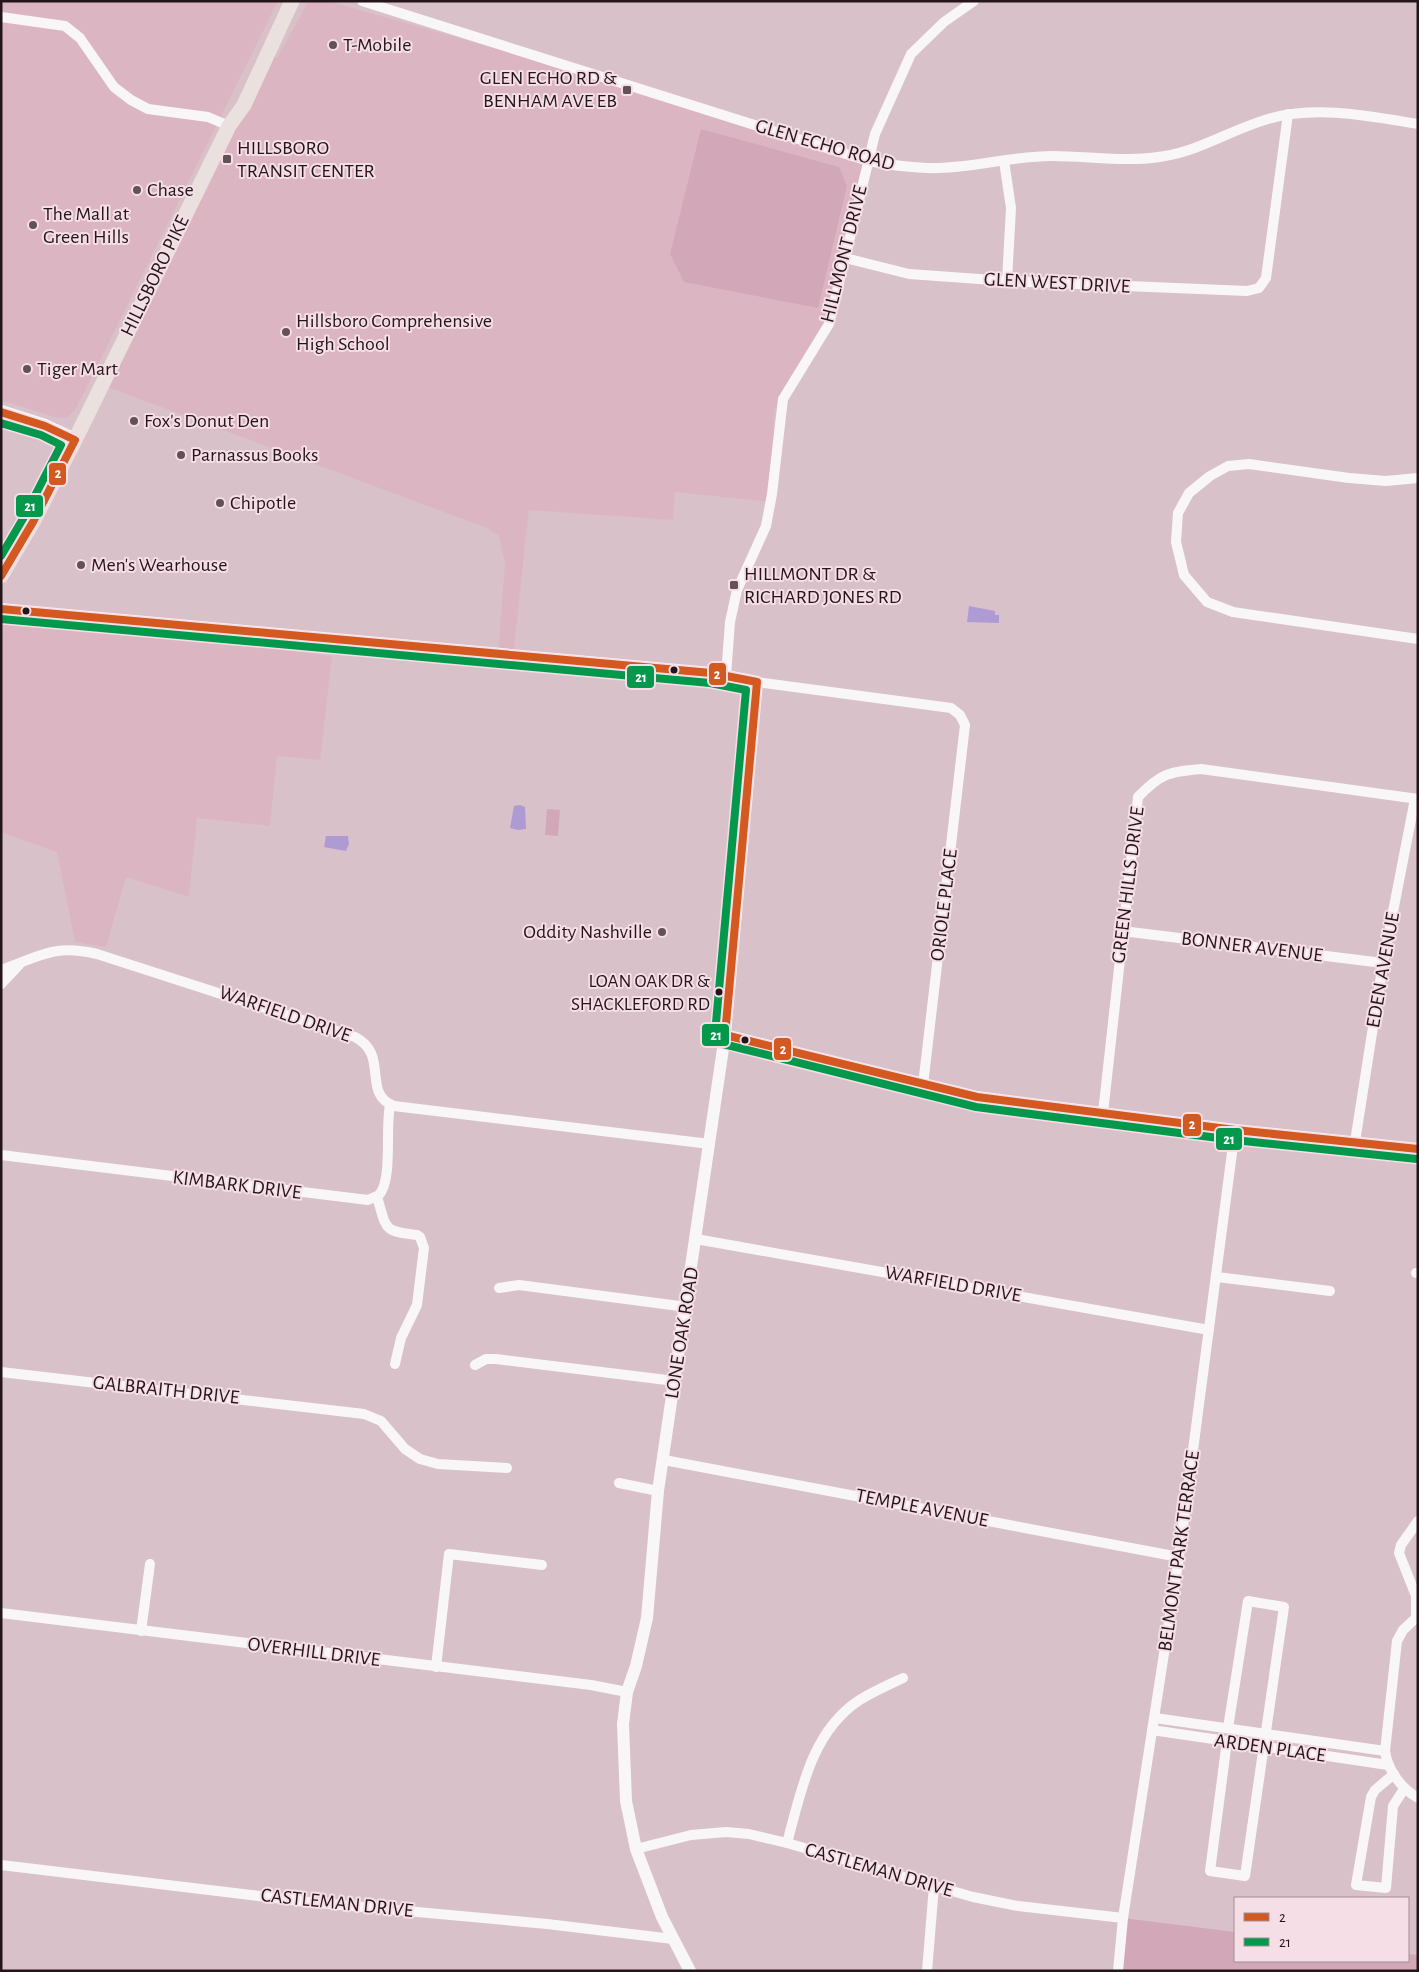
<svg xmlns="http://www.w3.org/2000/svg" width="1419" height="1972" font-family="'Alegreya Sans',sans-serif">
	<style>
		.built { fill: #dcb5c3 }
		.green { fill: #d2a8b8 }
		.water { fill: #af9bd3 }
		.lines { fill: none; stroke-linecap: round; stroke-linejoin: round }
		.minor { stroke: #f9f6f7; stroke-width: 10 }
		.tertiary { stroke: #f9f6f7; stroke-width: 12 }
		.secondary { stroke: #f9f6f7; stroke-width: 14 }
		.primary { stroke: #eae0de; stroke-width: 15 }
		.bus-1-casing { stroke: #f6dee7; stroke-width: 11 }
		.bus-2-casing { stroke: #f6dee7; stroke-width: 11 }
		.bus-1 { stroke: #d35921; stroke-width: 8 }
		.bus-2 { stroke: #04984c; stroke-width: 8 }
		.poi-dot { fill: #635158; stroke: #f6dee7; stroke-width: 2 }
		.bus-dot { fill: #24151b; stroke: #f6dee7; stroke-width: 2 }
		.labels { text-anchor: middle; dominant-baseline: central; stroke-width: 4; stroke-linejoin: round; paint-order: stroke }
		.bus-label { font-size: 19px; fill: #24151b; stroke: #f6dee7; text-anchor: end }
		.poi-label { font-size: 20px; fill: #24151b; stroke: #f6dee7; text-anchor: start }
		.street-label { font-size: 20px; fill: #24151b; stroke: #f6dee7 }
		.line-badge { stroke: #f6dee7; stroke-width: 2 }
		.badge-label { font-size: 14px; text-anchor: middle; font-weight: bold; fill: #fff }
	</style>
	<rect width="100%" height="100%" fill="#d9c1ca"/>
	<!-- built -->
	<g class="built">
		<polygon points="1,1 278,1 85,391 75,410 67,418 57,418 1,400"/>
		<polygon points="328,1 508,52 868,161 834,307 783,399 774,410 771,502 675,492 673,520 529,510 513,656 498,655 505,563 499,536 487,528 102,385 267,54 277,58 308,2"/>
		<polygon points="1,617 332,656 320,760 277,756 270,826 197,818 189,897 126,877 106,947 75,942 57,852 3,833 1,834"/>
	</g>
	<!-- green -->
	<g class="green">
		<polygon points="701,129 839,167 847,186 818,308 684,282 670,254"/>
		<polygon points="547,809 560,810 558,836 545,835"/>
		<polygon points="1123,1918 1235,1932 1235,1961 1408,1961 1408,1954 1418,1955 1418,1971 1118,1971"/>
	</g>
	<!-- water -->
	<g class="water">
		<polygon points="969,606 995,611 995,615 999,615 999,623 967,622"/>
		<polygon points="520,805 525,807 526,829 518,830 510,828 514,806"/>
		<polygon points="326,836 348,836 349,844 346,851 324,847"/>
	</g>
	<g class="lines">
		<!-- minor -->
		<g class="minor">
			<path d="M362,1L868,161C891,165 915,169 939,168C977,167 1014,156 1052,156C1090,156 1127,163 1165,156C1201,150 1233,129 1268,119C1316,105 1369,116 1418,124"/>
			<polyline points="1,17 65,26 80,38 114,87 131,100 148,109 208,117 229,126"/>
			<polyline points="1004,161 1011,208 1007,281"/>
			<polyline points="845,258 909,274 1007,281 1247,291 1259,288 1266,278 1288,114"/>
			<polyline points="1418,478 1386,481 1349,478 1249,464 1228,466 1210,476 1189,493 1178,513 1176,542 1184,575 1207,602 1233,612 1418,639"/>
			<polyline points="726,676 730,622 737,590 766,526 772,494 783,399 829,324 875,134 911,54 944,22 974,1"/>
			<polyline points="757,682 951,708 960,715 965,725 923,1085"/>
			<polyline points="1122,931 1383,963"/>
			<path d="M1,970C41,956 53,944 97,954L355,1037C390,1055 361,1093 394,1106L710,1144"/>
			<polyline points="1,984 19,965"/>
			<path d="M1103,1113L1138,797C1161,773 1169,772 1201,769L1418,799"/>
			<polyline points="1355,1142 1383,963 1415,799"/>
			<path d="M1,1155L368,1200L379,1195C393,1179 385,1129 390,1105"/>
			<path d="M377,1197C387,1229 382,1231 417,1235L420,1237L424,1248L417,1305L401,1338L395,1364"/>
			<polyline points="696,1239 1209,1330"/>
			<polyline points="1416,1273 1418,1273"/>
			<polyline points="1217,1277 1330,1291"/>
			<polyline points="499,1288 519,1285 687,1307"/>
			<polyline points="475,1365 486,1359 496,1359 675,1381"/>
			<polyline points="1,1372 364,1414 381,1421 405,1449 420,1459 438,1464 507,1468"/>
			<polyline points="664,1460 1179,1557"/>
			<polyline points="619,1483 658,1491"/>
			<path d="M1418,1521L1401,1545L1399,1553L1416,1596V1618L1403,1630L1397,1641L1385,1751C1388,1771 1401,1788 1418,1798"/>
			<polyline points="1,1613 591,1685 627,1692"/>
			<polyline points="141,1631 150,1564"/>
			<polyline points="436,1667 449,1554 542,1565"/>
			<polyline points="1155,1718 1385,1751"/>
			<polyline points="1152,1730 1388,1765"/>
			<polyline points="1227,1741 1210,1871 1245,1876 1284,1607 1248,1601 1228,1728"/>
			<polyline points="1394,1774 1375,1790 1371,1797 1356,1885 1386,1888 1393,1806 1404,1789"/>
			<path d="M787,1843C801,1792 811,1733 858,1701C872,1692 888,1685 903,1678"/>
			<polyline points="636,1849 691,1835 726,1832 749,1834 787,1843 973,1897 1018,1906 1123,1918"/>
			<polyline points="1,1865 309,1902 547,1924 673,1939"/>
			<polyline points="927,1971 934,1886"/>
			<polyline points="1118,1971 1123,1918 1179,1557 1235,1130"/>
		</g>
		<!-- tertiary -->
		<g class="tertiary">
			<polyline points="1,609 711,673 757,682 725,1035 658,1491 647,1618 636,1666 627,1692 623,1724 626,1801 636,1849 662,1917 690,1971"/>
			<polyline points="725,1035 977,1097 1235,1130 1418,1149"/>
		</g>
		<!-- secondary -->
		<polyline class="secondary" points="1,412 45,426 75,440"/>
		<!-- primary -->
		<polyline class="primary" points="1,576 33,522 75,440 229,126 244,105 292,1"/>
		<defs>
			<g id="bus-1">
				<polyline points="1,412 45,426 75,440 33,522 1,576"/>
				<polyline points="1,609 711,673 757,682 725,1035 977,1097 1235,1130 1418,1149"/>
			</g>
			<g id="bus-2">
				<polyline points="1,423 41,435 61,445 24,517 1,556"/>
				<polyline points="1,619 710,683 746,690 715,1034 719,1043 976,1107 1234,1140 1417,1159"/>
			</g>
		</defs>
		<!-- bus-1 casing -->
		<use href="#bus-1" class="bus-1-casing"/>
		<!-- bus-2 casing -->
		<use href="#bus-2" class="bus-2-casing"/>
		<!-- bus-1 -->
		<use href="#bus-1" class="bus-1"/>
		<!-- bus-2 -->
		<use href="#bus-2" class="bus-2"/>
	</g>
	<!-- markers -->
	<g class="poi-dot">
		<circle cx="333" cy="45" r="5"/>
		<rect x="622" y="85" width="10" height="10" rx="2.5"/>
		<rect x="222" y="154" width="10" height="10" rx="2.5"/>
		<circle cx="137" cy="190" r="5"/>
		<circle cx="33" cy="225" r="5"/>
		<circle cx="286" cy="332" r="5"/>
		<circle cx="27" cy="369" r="5"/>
		<circle cx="134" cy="421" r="5"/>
		<circle cx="181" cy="455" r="5"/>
		<circle cx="220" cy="503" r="5"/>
		<circle cx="81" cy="565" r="5"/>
		<rect x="729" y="580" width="10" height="10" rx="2.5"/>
		<circle cx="662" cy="932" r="5"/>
	</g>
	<g class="bus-dot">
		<circle cx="26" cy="611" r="4.5"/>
		<circle cx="674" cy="670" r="4.5"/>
		<circle cx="719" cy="992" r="4.5"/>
		<circle cx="745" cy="1040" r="4.5"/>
	</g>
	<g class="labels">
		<!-- bus labels -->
		<g class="bus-label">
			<text x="710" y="981">LOAN OAK DR &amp;<tspan x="710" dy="23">SHACKLEFORD RD</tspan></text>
		</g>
		<!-- poi labels -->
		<g class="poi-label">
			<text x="343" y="45">T-Mobile</text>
			<text x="617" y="78" text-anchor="end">GLEN ECHO RD &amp;<tspan x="617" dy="23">BENHAM AVE EB</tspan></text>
			<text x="237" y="148">HILLSBORO<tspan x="237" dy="23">TRANSIT CENTER</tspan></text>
			<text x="147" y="190">Chase</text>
			<text x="43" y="214">The Mall at<tspan x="43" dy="23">Green Hills</tspan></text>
			<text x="296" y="321">Hillsboro Comprehensive<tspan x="296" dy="23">High School</tspan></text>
			<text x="37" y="369">Tiger Mart</text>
			<text x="144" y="421">Fox's Donut Den</text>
			<text x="191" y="455">Parnassus Books</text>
			<text x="230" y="503">Chipotle</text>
			<text x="91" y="565">Men's Wearhouse</text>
			<text x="744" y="574">HILLMONT DR &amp;<tspan x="744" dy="23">RICHARD JONES RD</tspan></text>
			<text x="652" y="932" text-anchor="end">Oddity Nashville</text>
		</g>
		<!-- street labels -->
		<g class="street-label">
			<text transform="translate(825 145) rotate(16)">GLEN ECHO ROAD</text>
			<text transform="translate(844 254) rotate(-76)">HILLMONT DRIVE</text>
			<text transform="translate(155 276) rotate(-64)">HILLSBORO PIKE</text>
			<text transform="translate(1057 283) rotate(3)">GLEN WEST DRIVE</text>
			<text transform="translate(1128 885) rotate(-83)">GREEN HILLS DRIVE</text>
			<text transform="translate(944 905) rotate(-83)">ORIOLE PLACE</text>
			<text transform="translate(1252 947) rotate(7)">BONNER AVENUE</text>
			<text transform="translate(1383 970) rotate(-80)">EDEN AVENUE</text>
			<text transform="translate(285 1014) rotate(19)">WARFIELD DRIVE</text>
			<text transform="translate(237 1185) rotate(7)">KIMBARK DRIVE</text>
			<text transform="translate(953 1284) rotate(10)">WARFIELD DRIVE</text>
			<text transform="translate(682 1333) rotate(-81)">LONE OAK ROAD</text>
			<text transform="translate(166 1390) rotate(6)">GALBRAITH DRIVE</text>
			<text transform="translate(922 1508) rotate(11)">TEMPLE AVENUE</text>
			<text transform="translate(1179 1551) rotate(-82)">BELMONT PARK TERRACE</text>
			<text transform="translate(314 1652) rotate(7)">OVERHILL DRIVE</text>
			<text transform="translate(1270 1748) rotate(8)">ARDEN PLACE</text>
			<text transform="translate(879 1870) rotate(16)">CASTLEMAN DRIVE</text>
			<text transform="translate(337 1903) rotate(6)">CASTLEMAN DRIVE</text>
		</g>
	</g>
	<g class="line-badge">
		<rect x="48" y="462" width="19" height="24" rx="5" fill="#d35921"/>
		<rect x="15" y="494" width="29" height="24" rx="5" fill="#04984c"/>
		<rect x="708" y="662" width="19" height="24" rx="5" fill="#d35921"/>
		<rect x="626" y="665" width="29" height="24" rx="5" fill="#04984c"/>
		<rect x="701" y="1023" width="29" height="24" rx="5" fill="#04984c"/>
		<rect x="773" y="1037" width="19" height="24" rx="5" fill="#d35921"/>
		<rect x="1182" y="1113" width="20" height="24" rx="5" fill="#d35921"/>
		<rect x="1215" y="1127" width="28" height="24" rx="5" fill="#04984c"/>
	</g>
	<g class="badge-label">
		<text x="58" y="478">2</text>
		<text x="30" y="511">21</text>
		<text x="717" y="679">2</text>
		<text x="641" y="682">21</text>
		<text x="716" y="1040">21</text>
		<text x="783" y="1054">2</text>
		<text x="1192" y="1129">2</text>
		<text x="1229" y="1144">21</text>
	</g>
	<!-- border -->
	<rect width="1419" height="1972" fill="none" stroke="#24151b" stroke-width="5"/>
	<!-- legend -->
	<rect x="1234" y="1897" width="175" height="65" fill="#f6dee7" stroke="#a28e95"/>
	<rect x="1244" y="1913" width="25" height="8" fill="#d35921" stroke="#a28e95"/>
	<text x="1279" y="1922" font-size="15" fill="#24151b">2</text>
	<rect x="1244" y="1938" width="25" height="8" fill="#04984c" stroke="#a28e95"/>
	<text x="1279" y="1947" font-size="15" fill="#24151b">21</text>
</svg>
